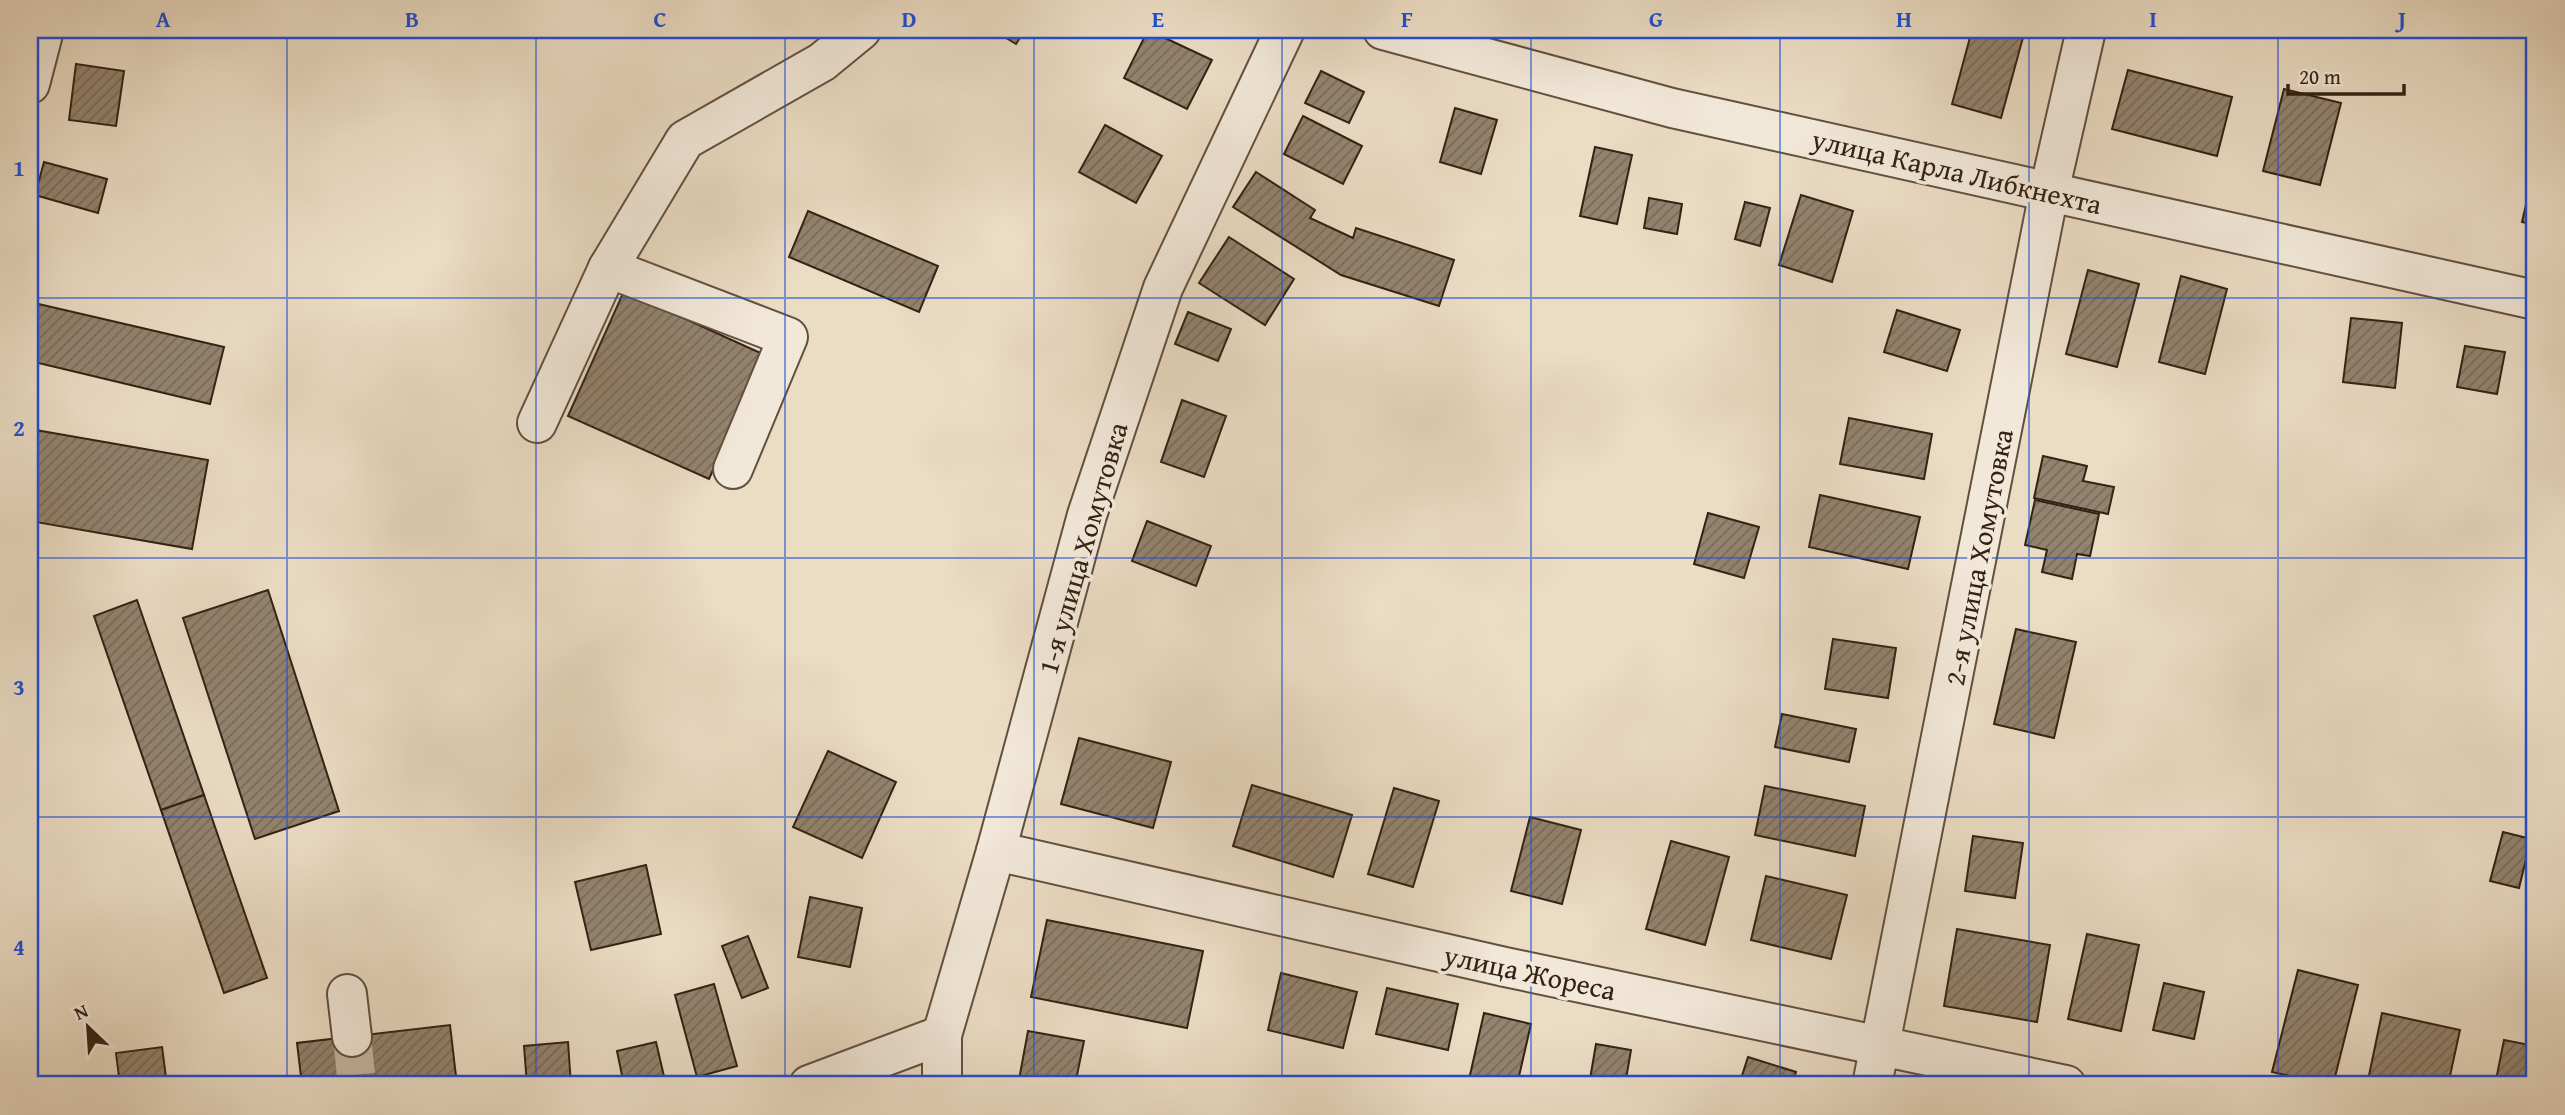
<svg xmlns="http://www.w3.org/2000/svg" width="2565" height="1115" font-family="'Gentium Book Plus',serif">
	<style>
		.building { fill: url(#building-hatch); stroke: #332213; stroke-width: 2 }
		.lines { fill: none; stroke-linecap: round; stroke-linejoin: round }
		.minor-tunnel { stroke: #c6b7a1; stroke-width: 38; stroke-dasharray: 38 19; stroke-linecap: butt }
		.minor-casing { stroke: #61503f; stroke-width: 42 }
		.minor { stroke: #f2e8d9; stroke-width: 38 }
		.grid { fill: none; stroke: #1d4ed8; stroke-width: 2; stroke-opacity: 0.55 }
		.labels { text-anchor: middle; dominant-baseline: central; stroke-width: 7; stroke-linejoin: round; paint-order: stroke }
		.street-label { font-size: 28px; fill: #332213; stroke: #f2e8d9 }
		.neatline { fill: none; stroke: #1d4ed8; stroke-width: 2.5 }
		.grid-label { font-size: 23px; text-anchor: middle; font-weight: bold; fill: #1d4ed8 }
	</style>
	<defs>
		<pattern id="building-hatch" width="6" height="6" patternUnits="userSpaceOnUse" patternTransform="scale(1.75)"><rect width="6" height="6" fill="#93836f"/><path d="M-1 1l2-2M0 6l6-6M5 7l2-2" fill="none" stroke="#796b5a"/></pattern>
	</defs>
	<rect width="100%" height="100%" fill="#ebdcc4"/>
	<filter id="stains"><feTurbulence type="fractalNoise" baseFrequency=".00286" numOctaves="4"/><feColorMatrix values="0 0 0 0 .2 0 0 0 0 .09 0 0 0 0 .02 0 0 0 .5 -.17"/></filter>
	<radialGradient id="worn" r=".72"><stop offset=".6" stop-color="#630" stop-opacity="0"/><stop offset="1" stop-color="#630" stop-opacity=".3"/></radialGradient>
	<!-- building -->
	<g class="building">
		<polygon points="993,30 1025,30 1016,44"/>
		<polygon points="1148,30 1212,60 1187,109 1124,78"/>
		<polygon points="1972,30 2025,30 2001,118 1952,104"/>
		<polygon points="76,64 124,71 116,126 69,120"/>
		<polygon points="2128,70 2232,97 2217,156 2112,129"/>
		<polygon points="1321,71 1364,92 1349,123 1305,103"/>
		<polygon points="2284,89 2341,103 2320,185 2263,171"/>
		<polygon points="1455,108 1497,120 1481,174 1440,162"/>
		<polygon points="1303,116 1362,146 1343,184 1284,154"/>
		<polygon points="1105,125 1162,156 1136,203 1079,172"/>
		<polygon points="1595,147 1632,155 1617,224 1580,216"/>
		<polygon points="44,162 107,179 98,213 35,195"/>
		<polygon points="2535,166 2535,225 2522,222"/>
		<polygon points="1256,172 1315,210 1310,218 1353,238 1356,228 1454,260 1439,306 1341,275 1233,207"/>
		<polygon points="1801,195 1853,211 1832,282 1779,265"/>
		<polygon points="1649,198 1682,204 1677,234 1644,228"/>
		<polygon points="1745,202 1770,208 1760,246 1735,239"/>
		<polygon points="808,211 938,266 919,312 789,257"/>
		<polygon points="1229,237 1294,279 1265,325 1199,283"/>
		<polygon points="2088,270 2139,284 2117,367 2066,354"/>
		<polygon points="2181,276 2227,289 2205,374 2159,362"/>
		<polygon points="624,291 765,355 709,479 568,416"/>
		<polygon points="30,302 224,347 210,404 30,361"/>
		<polygon points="1897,310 1960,330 1947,371 1884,352"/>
		<polygon points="1188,312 1231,329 1218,361 1175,344"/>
		<polygon points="2351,318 2402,323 2395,388 2343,382"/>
		<polygon points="2465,346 2505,352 2497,394 2457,387"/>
		<polygon points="1182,400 1226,416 1204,477 1161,462"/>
		<polygon points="1849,418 1932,434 1924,479 1840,464"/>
		<polygon points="30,429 208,460 192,549 30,521"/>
		<polygon points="2043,456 2087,466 2083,481 2114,487 2108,514 2034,498"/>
		<polygon points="1820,495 1920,517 1908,569 1809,547"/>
		<polygon points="2035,500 2099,514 2090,556 2077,554 2072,579 2042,572 2047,550 2025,545"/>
		<polygon points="1708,513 1759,527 1744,578 1694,564"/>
		<polygon points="1147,521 1211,546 1196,586 1132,561"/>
		<polygon points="268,590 339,811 255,839 183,618"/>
		<polygon points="137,600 204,795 161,810 94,616"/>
		<polygon points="2016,629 2076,642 2054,738 1994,724"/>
		<polygon points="1833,639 1896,648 1888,698 1825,689"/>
		<polygon points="1782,714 1856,729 1849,762 1775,747"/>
		<polygon points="1079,738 1171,762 1153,828 1061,804"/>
		<polygon points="828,751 896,782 862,858 793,827"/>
		<polygon points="1252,785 1352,815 1333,877 1233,846"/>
		<polygon points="1765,786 1865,806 1855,856 1755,835"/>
		<polygon points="1394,788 1439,801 1413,887 1368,874"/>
		<polygon points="204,795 267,978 224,993 161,810"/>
		<polygon points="1530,817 1581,830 1562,904 1511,891"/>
		<polygon points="2503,832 2531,839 2519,888 2490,881"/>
		<polygon points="1973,836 2023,843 2015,898 1965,891"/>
		<polygon points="1671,841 1729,857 1705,945 1646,929"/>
		<polygon points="646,865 661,934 591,950 575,882"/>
		<polygon points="1766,876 1847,895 1831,959 1751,940"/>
		<polygon points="810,897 862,908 850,967 798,957"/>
		<polygon points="1047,920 1203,951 1187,1028 1031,997"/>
		<polygon points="1957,929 2050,945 2037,1022 1944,1006"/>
		<polygon points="2087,934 2139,945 2121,1031 2068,1019"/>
		<polygon points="748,936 768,988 742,998 722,946"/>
		<polygon points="2298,970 2358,985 2333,1085 2272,1072"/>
		<polygon points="1281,973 1357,992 1343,1048 1268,1030"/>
		<polygon points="2164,983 2204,992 2194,1039 2153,1030"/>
		<polygon points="714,984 737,1066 697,1077 675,995"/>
		<polygon points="1387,988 1458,1004 1448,1050 1376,1034"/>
		<polygon points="1484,1013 1531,1024 1517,1085 1468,1084"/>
		<polygon points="2382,1013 2460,1030 2448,1085 2367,1085"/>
		<polygon points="450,1025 457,1085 302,1085 297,1043"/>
		<polygon points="1028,1031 1084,1041 1075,1085 1018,1085"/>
		<polygon points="2504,1040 2535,1046 2530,1085 2495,1085"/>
		<polygon points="568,1042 571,1085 527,1085 524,1046"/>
		<polygon points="656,1042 666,1085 624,1085 617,1051"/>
		<polygon points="1596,1044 1631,1050 1625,1085 1589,1085"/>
		<polygon points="162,1047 167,1085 120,1085 116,1053"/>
		<polygon points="1748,1057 1796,1072 1792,1085 1739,1085"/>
	</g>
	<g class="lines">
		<!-- minor-tunnel -->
		<polyline class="minor-tunnel" points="352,1037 357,1085"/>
		<defs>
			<g id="minor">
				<polyline points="1383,30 1672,108 2535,300"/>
				<polyline points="30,84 44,30"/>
				<polyline points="608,268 685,140 822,62 861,30"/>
				<polyline points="537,423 608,268 788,337 733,469"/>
				<polyline points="996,851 1505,967 2066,1085"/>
				<polyline points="347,994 352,1037"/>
				<polyline points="809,1085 942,1035"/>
				<polyline points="942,1085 942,1035 996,851 1087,515 1163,288 1285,30"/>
				<polyline points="1872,1085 2049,192 2086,30"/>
			</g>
		</defs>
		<!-- minor casing -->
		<use href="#minor" class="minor-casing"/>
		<!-- minor -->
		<use href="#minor" class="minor"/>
	</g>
	<!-- grid -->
	<path class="grid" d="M287,30V1085M536,30V1085M785,30V1085M1034,30V1085M1282,30V1085M1531,30V1085M1780,30V1085M2029,30V1085M2278,30V1085M30,298H2535M30,558H2535M30,817H2535"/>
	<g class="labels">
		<!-- street labels -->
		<g class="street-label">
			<text transform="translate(1957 171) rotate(13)">улица Карла Либкнехта</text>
			<text transform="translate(1082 548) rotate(-74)">1-я улица Хомутовка</text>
			<text transform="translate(1978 557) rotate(-79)">2-я улица Хомутовка</text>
			<text transform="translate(1530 972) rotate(12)">улица Жореса</text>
		</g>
	</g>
	<!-- margin -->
	<rect width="2565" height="1115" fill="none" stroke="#ebdcc4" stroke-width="77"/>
	<!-- north arrow -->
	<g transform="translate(88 1027) rotate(335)" stroke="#f2e8d9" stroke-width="5" paint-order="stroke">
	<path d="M0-5L12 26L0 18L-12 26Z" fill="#332213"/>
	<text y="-10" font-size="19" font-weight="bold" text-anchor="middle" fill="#332213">N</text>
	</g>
	<!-- scale -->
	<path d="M2288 84v10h116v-10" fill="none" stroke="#332213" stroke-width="3.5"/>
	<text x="2299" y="84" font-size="21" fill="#332213" stroke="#f2e8d9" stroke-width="5" paint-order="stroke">20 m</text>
	<rect x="38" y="38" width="2488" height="1038" class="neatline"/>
	<g class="grid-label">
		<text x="163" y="27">A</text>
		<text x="412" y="27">B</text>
		<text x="660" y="27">C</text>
		<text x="909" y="27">D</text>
		<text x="1158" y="27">E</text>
		<text x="1407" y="27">F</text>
		<text x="1656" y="27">G</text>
		<text x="1904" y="27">H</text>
		<text x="2153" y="27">I</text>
		<text x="2402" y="27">J</text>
		<text x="19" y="176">1</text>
		<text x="19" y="436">2</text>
		<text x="19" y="695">3</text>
		<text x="19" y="955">4</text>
	</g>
	<rect width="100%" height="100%" filter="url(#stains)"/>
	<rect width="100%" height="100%" fill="url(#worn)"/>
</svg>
